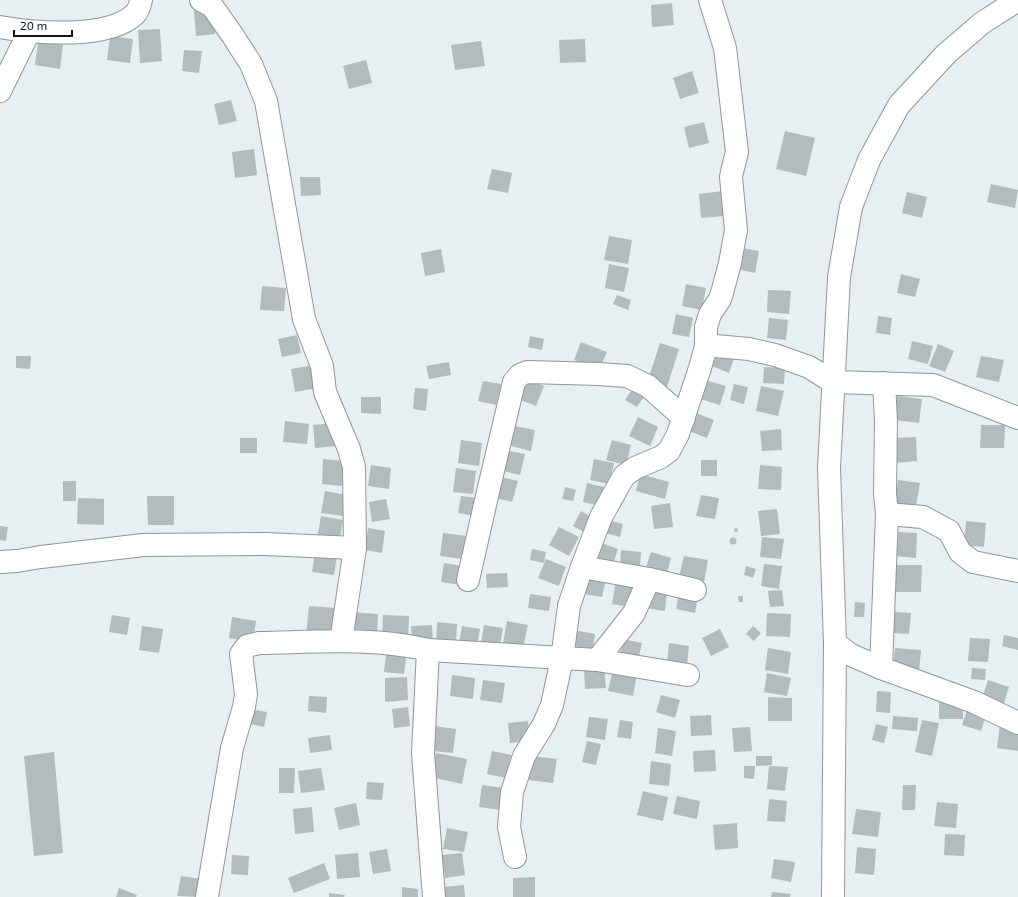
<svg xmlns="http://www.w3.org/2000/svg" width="1018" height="897" font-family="'Exo 2',sans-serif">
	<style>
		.building { fill: #b3bbbd }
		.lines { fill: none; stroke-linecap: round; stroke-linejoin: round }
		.minor-casing { stroke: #8e9799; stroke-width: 24 }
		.minor { stroke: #fff; stroke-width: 22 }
	</style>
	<rect width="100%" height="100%" fill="#e7eff2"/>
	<!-- building -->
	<g class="building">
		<polygon points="672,3 674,25 652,27 651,5"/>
		<polygon points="213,8 215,34 196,36 194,10"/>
		<polygon points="160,29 162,61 140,63 138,30"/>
		<polygon points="110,36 133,39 130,63 107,60"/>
		<polygon points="585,39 586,62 560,63 559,40"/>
		<polygon points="481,41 485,66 455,70 451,45"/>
		<polygon points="38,42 63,45 60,69 35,65"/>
		<polygon points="184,50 202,51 199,73 182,71"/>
		<polygon points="366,60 372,83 349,89 343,66"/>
		<polygon points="692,71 699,93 680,99 673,78"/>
		<polygon points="231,100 237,121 219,125 214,104"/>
		<polygon points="704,122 709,143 689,148 684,127"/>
		<polygon points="785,131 815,138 806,176 776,169"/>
		<polygon points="254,149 257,175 235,178 232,152"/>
		<polygon points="492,169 512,173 508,193 487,189"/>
		<polygon points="300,177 320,177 321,195 301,196"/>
		<polygon points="991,184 1018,190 1015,208 987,202"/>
		<polygon points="723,191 725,216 701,218 699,194"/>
		<polygon points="907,192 927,197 922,218 902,213"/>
		<polygon points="609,236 632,240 628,264 604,260"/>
		<polygon points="737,247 759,251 755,273 733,268"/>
		<polygon points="441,249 445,272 425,276 421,253"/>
		<polygon points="609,264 629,268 624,292 605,288"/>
		<polygon points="901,274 920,279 915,297 897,293"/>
		<polygon points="686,284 706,288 702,310 682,306"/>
		<polygon points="262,286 286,288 284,311 260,310"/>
		<polygon points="768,290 791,291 789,314 767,312"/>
		<polygon points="617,295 631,300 628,310 613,304"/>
		<polygon points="676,314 693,318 689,337 672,334"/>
		<polygon points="878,316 892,318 890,335 876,333"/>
		<polygon points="769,318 788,320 786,340 767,338"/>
		<polygon points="297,335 301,353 282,357 278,339"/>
		<polygon points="530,336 544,339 542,350 528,347"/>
		<polygon points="912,341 933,346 928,364 908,359"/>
		<polygon points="581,342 607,352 599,370 574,360"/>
		<polygon points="660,343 679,349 666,390 647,383"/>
		<polygon points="938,344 954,351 945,372 929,366"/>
		<polygon points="719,350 735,356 729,373 712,366"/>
		<polygon points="16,356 31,356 30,369 16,368"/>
		<polygon points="981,356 1004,360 999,382 976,377"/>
		<polygon points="449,362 451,375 429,379 426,366"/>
		<polygon points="314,365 318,388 295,392 291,369"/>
		<polygon points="764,367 785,368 784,384 763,383"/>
		<polygon points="526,379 544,386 536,406 518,399"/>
		<polygon points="705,380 726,386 720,405 700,399"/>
		<polygon points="483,381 501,384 496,405 478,401"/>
		<polygon points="734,384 748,387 744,404 730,400"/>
		<polygon points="635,385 647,392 637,407 625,400"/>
		<polygon points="761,386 784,391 778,416 756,411"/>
		<polygon points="415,388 428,389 426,411 413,409"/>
		<polygon points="897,396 922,399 919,423 894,420"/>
		<polygon points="361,397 381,397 381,414 361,413"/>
		<polygon points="696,413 714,420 707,438 689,431"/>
		<polygon points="638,417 658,427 650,446 629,436"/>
		<polygon points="285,421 309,424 307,444 283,442"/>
		<polygon points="335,423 337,446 315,448 313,425"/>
		<polygon points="981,425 1005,425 1004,448 980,448"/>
		<polygon points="515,426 535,430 531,451 511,446"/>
		<polygon points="781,429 782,450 762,451 760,431"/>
		<polygon points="916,437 917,461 896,463 895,438"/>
		<rect x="240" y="438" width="17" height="15"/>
		<polygon points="461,440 482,443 479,466 458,463"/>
		<polygon points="612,440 631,445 626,465 606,460"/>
		<polygon points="504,450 525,454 520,475 500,470"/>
		<polygon points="323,459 344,461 342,486 322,484"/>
		<polygon points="594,459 614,463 609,484 590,480"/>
		<rect x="701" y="460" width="16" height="16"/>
		<polygon points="371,465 391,468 389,489 368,486"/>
		<polygon points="760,465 782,467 781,490 758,489"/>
		<polygon points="456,468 476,471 473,494 453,492"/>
		<polygon points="640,474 669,482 665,499 636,491"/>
		<polygon points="496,476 518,481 512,502 491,497"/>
		<polygon points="898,480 920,483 916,506 895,503"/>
		<rect x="63" y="481" width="13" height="20"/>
		<polygon points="587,483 604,487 600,506 583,502"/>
		<polygon points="565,487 576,490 573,501 562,499"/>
		<polygon points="325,491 346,495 343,516 321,513"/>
		<polygon points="701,495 719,498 715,519 696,516"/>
		<polygon points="147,496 174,496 174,525 148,525"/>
		<polygon points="461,496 478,498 475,516 458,513"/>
		<polygon points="78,498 104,499 104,525 77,524"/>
		<polygon points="386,499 390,519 372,522 369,502"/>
		<polygon points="670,503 673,527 654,529 651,506"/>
		<polygon points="777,509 780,534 761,536 758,511"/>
		<polygon points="581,511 596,520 588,534 573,526"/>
		<polygon points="321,516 343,520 339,544 317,539"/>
		<polygon points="607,520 623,524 620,537 605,533"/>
		<polygon points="966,521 986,523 984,547 964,545"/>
		<polygon points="0,526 8,527 6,541 0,540"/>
		<polygon points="559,527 579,537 569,556 549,545"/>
		<circle cx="736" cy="530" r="2"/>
		<polygon points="368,528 385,531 382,553 365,550"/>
		<polygon points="897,532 917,533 916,558 895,556"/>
		<polygon points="443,533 467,536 463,559 440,556"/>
		<polygon points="762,537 784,539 781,559 760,557"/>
		<circle cx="733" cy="541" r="3.5"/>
		<polygon points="599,542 618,549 612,567 593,561"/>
		<polygon points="532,549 546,552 544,563 530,560"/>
		<polygon points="621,550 641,552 640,569 620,567"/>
		<polygon points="651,552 671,558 667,573 646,567"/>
		<polygon points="315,553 337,556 334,575 312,572"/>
		<polygon points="684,556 708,560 704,582 679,577"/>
		<polygon points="546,559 566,567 559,586 538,578"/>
		<polygon points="444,563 463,566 461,585 441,582"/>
		<polygon points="764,564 782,566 779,589 761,586"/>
		<polygon points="895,565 922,565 921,592 895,592"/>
		<polygon points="746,566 756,569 753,578 744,575"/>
		<polygon points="507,573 508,587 487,588 486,574"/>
		<polygon points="587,575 606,579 602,597 583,594"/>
		<polygon points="616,581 640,586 636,608 612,604"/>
		<polygon points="647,590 667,592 665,611 645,608"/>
		<polygon points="782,590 784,606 770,607 768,591"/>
		<polygon points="679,593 698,596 695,613 676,609"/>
		<polygon points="530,594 551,597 549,611 528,608"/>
		<polygon points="738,596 743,596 743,602 739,602"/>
		<polygon points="855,602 865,603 864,617 854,617"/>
		<polygon points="309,606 337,608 335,637 306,635"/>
		<polygon points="351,612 378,614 377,637 350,635"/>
		<polygon points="894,612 911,613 909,634 893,633"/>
		<polygon points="767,613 791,614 790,637 766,636"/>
		<polygon points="112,615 130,618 127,635 109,632"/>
		<polygon points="383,615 409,616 408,641 382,640"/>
		<polygon points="232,617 256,621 253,642 229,638"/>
		<polygon points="507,621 528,625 523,648 503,643"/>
		<polygon points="437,622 457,624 456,645 436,644"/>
		<polygon points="432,625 433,643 412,643 411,626"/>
		<polygon points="484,625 503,628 500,646 481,643"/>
		<polygon points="142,626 163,629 159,653 139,650"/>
		<polygon points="462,626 480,629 477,646 459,643"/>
		<polygon points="753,626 761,633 754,641 746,634"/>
		<polygon points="720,629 729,647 711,656 702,638"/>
		<polygon points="573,630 595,634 592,653 570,649"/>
		<polygon points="1004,635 1018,638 1018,650 1002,646"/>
		<polygon points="970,638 990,639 988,662 968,661"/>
		<polygon points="623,639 642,643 638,660 620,657"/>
		<polygon points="669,643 689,646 687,666 667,663"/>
		<polygon points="387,648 407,650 404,674 384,672"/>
		<polygon points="768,648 791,652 788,674 765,670"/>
		<polygon points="895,648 921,650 919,671 893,669"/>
		<polygon points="604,666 606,688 585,689 584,668"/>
		<polygon points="972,668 986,669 985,680 971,679"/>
		<polygon points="613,669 637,674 633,696 608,691"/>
		<polygon points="767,673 791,678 787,696 764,692"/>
		<polygon points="452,675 475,678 473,699 450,696"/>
		<polygon points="407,677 408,700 385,702 385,678"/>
		<polygon points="483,680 505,683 502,703 480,700"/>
		<polygon points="988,680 1009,687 1002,709 981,702"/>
		<polygon points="877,691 891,692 890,713 876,712"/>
		<polygon points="661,695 680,700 675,718 656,712"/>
		<polygon points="309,696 327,697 326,713 308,711"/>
		<polygon points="768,697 792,698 792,721 768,721"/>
		<polygon points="939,698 963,699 963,719 939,719"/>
		<polygon points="969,704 988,710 981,731 962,725"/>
		<polygon points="408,707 410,726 394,728 392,709"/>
		<polygon points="249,709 267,712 264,727 246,723"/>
		<polygon points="711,715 712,735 691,736 690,716"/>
		<polygon points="893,716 918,718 917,731 892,729"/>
		<polygon points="589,717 608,719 605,740 586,737"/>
		<polygon points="620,720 633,722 631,739 617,737"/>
		<polygon points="922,720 939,723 932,756 915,752"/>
		<polygon points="528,721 530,741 510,743 508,723"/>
		<polygon points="876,724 888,727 884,743 872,740"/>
		<polygon points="1000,724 1018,727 1018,751 997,748"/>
		<polygon points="435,726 456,729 453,753 432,751"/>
		<polygon points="750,727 752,751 734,752 732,728"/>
		<polygon points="658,728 676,731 672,756 655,753"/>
		<polygon points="330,735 332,750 310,753 308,738"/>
		<polygon points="587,741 601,744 596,765 582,762"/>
		<polygon points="715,750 716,771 694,772 693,751"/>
		<polygon points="492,751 511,755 506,778 487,774"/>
		<polygon points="54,752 63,853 34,856 24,756"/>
		<polygon points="436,753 467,759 462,784 431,777"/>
		<polygon points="532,756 557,759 553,783 528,780"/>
		<polygon points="756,756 772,756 772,765 756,766"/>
		<polygon points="651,761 671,764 669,786 649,784"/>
		<polygon points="744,766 755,766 754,779 744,778"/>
		<polygon points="769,766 788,767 785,791 767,789"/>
		<polygon points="279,768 295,768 294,793 279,793"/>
		<polygon points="321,768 325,790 301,793 298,771"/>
		<polygon points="367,782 384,783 382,800 366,799"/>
		<polygon points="482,785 504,788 501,810 479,807"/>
		<polygon points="903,785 916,785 915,810 902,810"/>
		<polygon points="643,791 668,797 663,821 637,815"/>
		<polygon points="677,796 700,801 697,819 673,814"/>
		<polygon points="769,799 787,801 785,822 767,821"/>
		<polygon points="937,802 958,804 956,828 934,826"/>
		<polygon points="356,803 360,825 339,830 334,808"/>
		<polygon points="312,807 314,832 295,834 293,809"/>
		<polygon points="856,809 881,812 878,837 852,834"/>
		<polygon points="737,823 738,848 715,850 713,825"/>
		<polygon points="447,828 468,832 464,852 443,849"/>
		<polygon points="945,834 965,835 964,856 944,855"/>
		<polygon points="857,847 876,849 874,875 855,873"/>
		<polygon points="387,849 391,871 373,874 369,852"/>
		<polygon points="358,853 360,877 337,879 335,855"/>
		<polygon points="462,853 465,875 445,878 442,855"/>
		<polygon points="232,855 249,856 248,875 231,874"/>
		<polygon points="774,859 795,862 791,882 771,878"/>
		<polygon points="324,863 330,879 294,893 288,878"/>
		<polygon points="181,876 202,879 199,897 177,896"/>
		<polygon points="535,877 535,897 513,897 513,878"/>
		<polygon points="464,885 465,897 444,897 444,887"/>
		<polygon points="402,887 418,889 418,897 402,897"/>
		<polygon points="119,888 137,895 136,897 116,897"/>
		<polygon points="772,892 791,894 790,897 771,897"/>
		<polygon points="329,893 345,895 344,897 329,897"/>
	</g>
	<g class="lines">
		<defs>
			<g id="minor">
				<polyline points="201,0 212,6 233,36 251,64 266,101 304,319 322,366 325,392 349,449 354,467 355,548 341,641"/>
				<path d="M0,27C34,33 108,40 135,14C139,10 140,5 141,0"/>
				<polyline points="0,91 29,32"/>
				<polyline points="706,346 715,346 749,349 775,355 809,367 833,382 933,385 1018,418"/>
				<polyline points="887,514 923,517 949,531 960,552 973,562 1018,571"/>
				<polyline points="0,562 17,561 41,557 143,545 265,544 355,548"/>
				<polyline points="582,567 649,579 695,590"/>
				<polyline points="468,580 487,496 514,382 520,375 527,372 599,374 627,376 648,386 684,418"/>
				<polyline points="835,643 851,655 881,668 974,702 1018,723"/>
				<polyline points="428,650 423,753 434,897"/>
				<polyline points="597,660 634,613 649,579"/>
				<polyline points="881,668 887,514 885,493 886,421 884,383"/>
				<polyline points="515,857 509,827 512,792 524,756 544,724 552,705 562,659 569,606 582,567 601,517 624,476 635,468 661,457 669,451 678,434 700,368 706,346 706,327 710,314 720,299 722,293 730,263 736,230 731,177 732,172 737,152 725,48 710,0"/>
				<path d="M207,897L232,748L244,707L246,694L241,654L247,646L259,643C315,642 373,637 428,650L597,660L688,675"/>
				<polyline points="833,897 835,643 829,468 839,277 851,207 869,160 899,105 946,54 982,23 1018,0"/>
			</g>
		</defs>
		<!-- minor casing -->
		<use href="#minor" class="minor-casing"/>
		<!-- minor -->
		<use href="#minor" class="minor"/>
	</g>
	<!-- scale -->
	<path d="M14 30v6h58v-6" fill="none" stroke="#131617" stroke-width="2"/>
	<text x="20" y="30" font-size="12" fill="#131617" stroke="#f4fdff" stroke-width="3" paint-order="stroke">20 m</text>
</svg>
